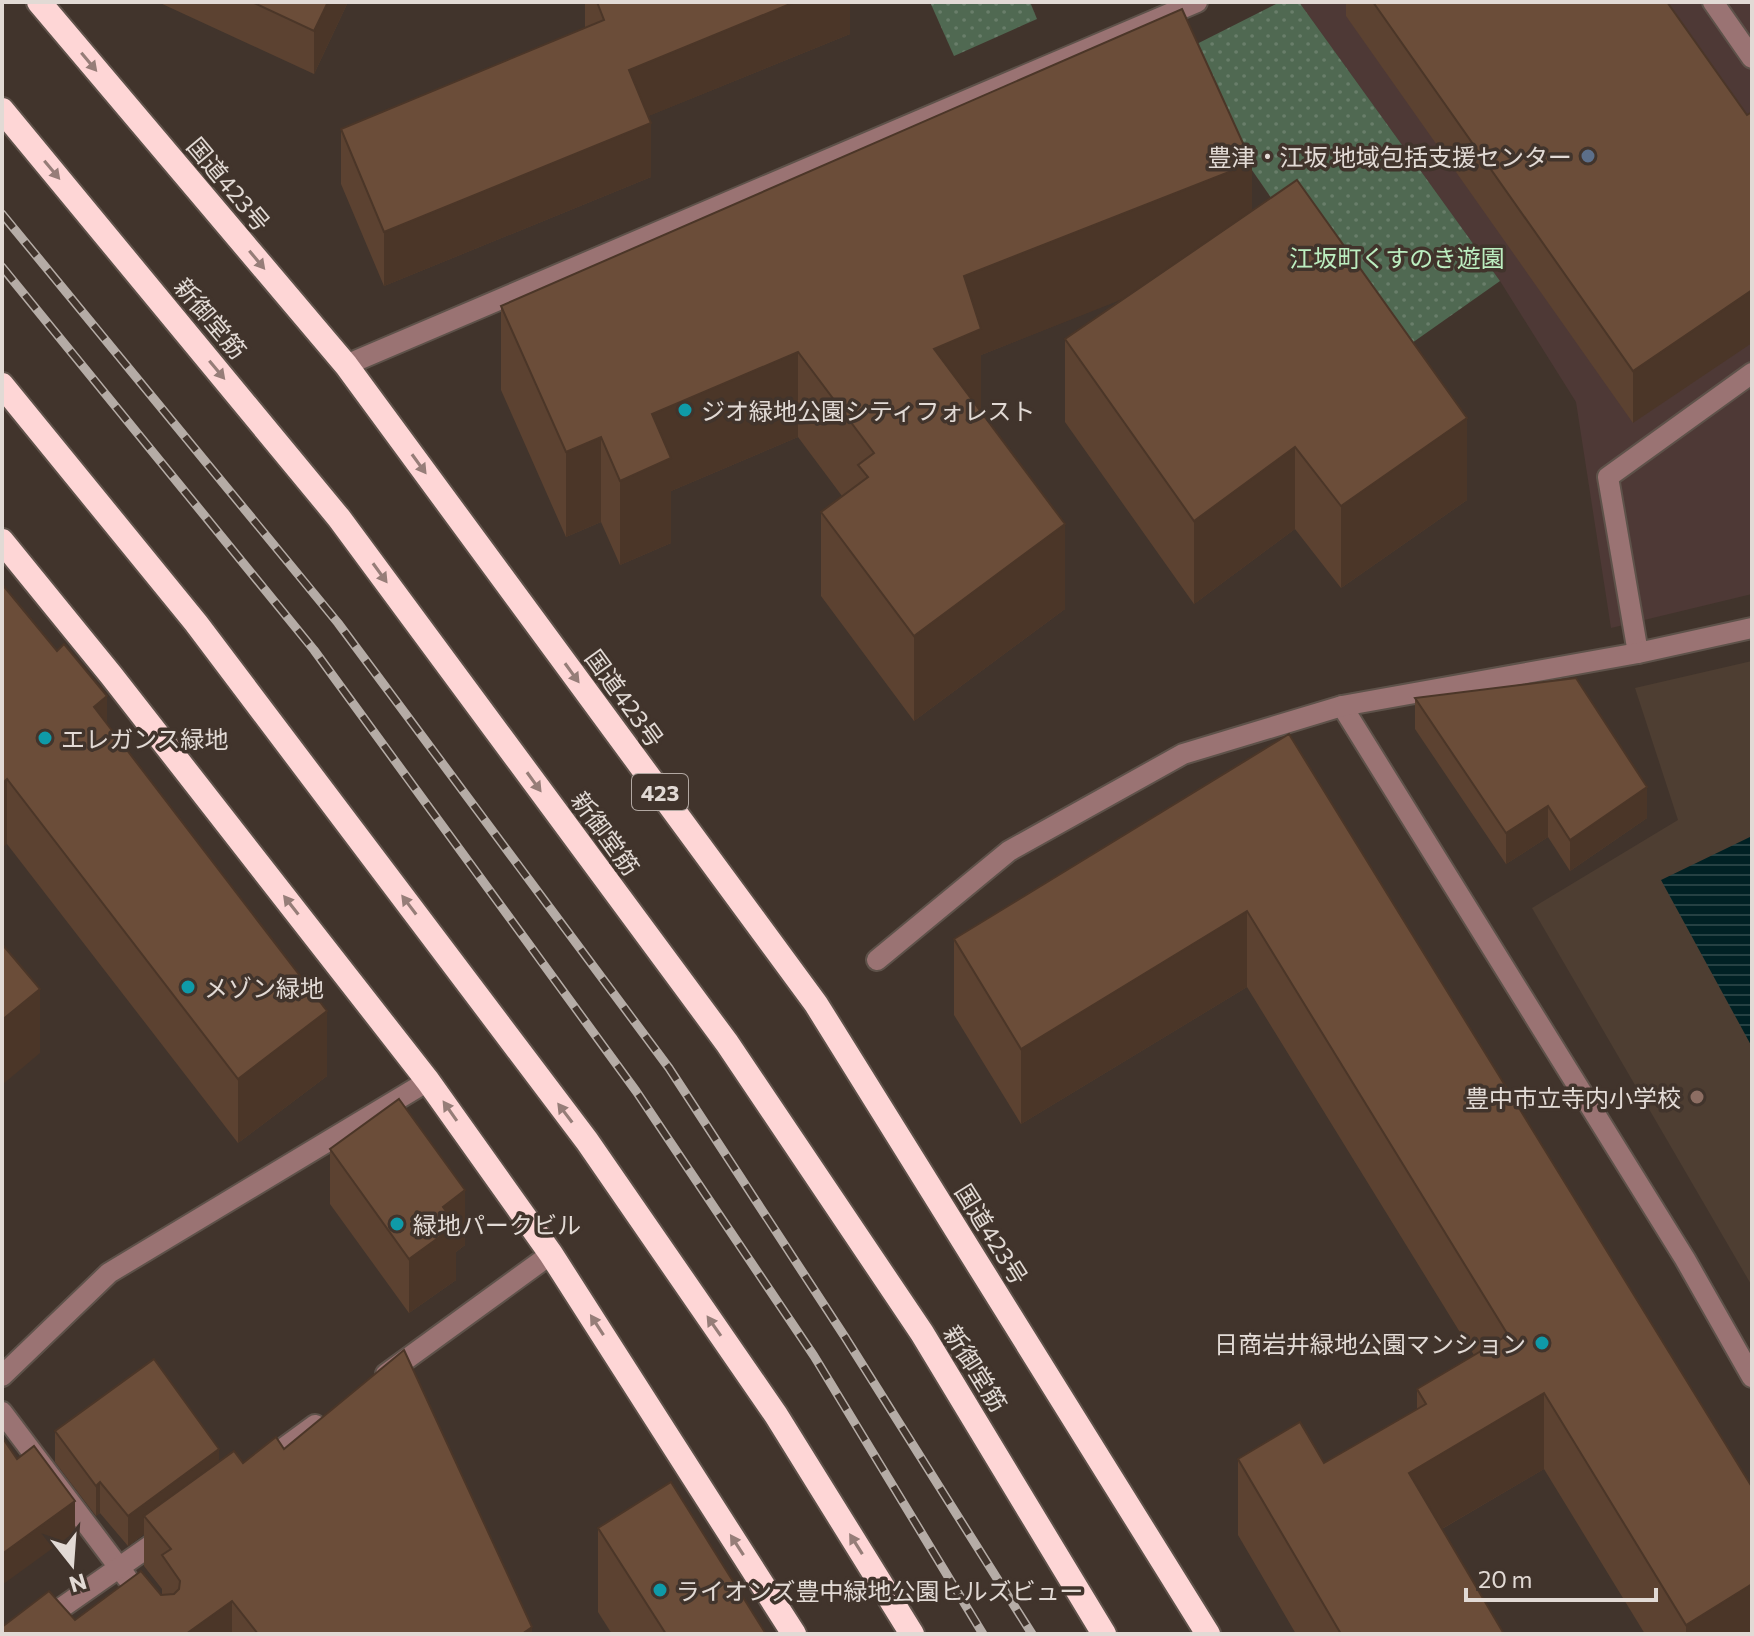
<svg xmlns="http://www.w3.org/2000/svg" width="1754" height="1636" font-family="Commissioner,'Noto Sans JP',sans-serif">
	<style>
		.commercial { fill: #4e3936 }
		.education { fill: #4e3e32 }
		.park { fill: url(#park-dots) }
		.water { fill: url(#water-rules) }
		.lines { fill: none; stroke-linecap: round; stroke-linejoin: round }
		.minor-casing { stroke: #5e524a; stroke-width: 24 }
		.highway-casing { stroke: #5e524a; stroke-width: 28 }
		.minor { stroke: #9a7373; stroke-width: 20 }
		.highway { stroke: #fed6d6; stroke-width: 24 }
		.rail-casing { stroke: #b5aca6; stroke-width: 9 }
		.rail { stroke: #41342c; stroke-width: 6; stroke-dasharray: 18; stroke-linecap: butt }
		.wall { fill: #5c4231 }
		.shaded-wall { fill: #4b3628 }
		.building { fill: #6b4d39; stroke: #4b3628; stroke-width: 2 }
		.oneway { fill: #967d78 }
		.service-dot { fill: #5c6f8a; stroke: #41342c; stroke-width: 3 }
		.culture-dot { fill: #0f9aa8; stroke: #41342c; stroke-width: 3 }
		.education-dot { fill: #8d6e63; stroke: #41342c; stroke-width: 3 }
		.labels { text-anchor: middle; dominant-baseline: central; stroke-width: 7; stroke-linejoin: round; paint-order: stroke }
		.shield { fill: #41342c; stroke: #b2a8a2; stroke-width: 2 }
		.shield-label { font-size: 22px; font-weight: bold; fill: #e2dad5 }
		.poi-label { font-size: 24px; fill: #e2dad5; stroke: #41342c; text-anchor: start }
		.street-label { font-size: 24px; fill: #e2dad5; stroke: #41342c }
		.park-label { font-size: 24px; fill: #bceec0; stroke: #41342c }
	</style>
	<defs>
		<pattern id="park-dots" width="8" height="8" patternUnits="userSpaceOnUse" patternTransform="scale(2)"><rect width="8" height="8" fill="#506952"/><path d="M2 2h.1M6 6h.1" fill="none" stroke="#697e6a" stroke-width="1.8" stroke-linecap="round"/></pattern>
		<pattern id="water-rules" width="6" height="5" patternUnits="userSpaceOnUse" patternTransform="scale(2)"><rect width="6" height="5" fill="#002124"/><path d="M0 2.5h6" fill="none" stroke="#254143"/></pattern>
	</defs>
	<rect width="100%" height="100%" fill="#41342c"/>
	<!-- commercial -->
	<polygon class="commercial" points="1299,2 1752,2 1752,594 1611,628 1576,402 1500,281"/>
	<!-- education -->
	<polygon class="education" points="1752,661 1752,1286 1532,908 1678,820 1635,688"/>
	<!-- park -->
	<g class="park">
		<polygon points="930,2 1030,2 1037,19 954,56"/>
		<polygon points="1280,2 1299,2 1500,281 1385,362 1173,56"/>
	</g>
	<!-- water -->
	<polygon class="water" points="1752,836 1752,1047 1661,880"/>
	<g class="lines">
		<defs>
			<g id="minor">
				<polyline points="1713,2 1752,58"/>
				<polyline points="346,365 1197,2"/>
				<polyline points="1638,653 1608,477 1752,373"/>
				<polyline points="1342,706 1685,1259 1752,1377"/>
				<polyline points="877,960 1009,851 1183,754 1342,706 1638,653 1752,628"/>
				<polyline points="386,1374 551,1254"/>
				<polyline points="2,1376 109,1273 428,1081"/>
				<polyline points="2,1412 127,1578"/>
				<polyline points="263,1463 315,1425"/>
				<polyline points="24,1634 167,1534"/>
			</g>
			<g id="highway">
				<polyline points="39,2 346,365 816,1004 1208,1634"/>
				<polyline points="2,110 339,518 727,1043 922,1333 1104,1634"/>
				<polyline points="2,385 196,623 587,1141 776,1415 912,1634"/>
				<polyline points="2,541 111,675 428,1081 551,1254 794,1634"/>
			</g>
		</defs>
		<!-- minor casing -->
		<use href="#minor" class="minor-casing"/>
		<!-- highway casing -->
		<use href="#highway" class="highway-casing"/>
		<!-- minor -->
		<use href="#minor" class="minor"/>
		<!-- highway -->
		<use href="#highway" class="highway"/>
		<defs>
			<g id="rail">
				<polyline points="2,214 338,623 669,1068 845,1337 1032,1634"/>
				<polyline points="2,267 314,650 636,1091 814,1356 983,1634"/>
			</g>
		</defs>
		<!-- rail casing -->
		<use href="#rail" class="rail-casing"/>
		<!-- rail -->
		<use href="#rail" class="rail"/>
	</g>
	<!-- wall -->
	<g class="wall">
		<polygon points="158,2 348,2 314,74"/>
		<polygon points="585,2 850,2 850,34 648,116 651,177 384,286 341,184 341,129 585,28"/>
		<polygon points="1346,2 1667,2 1633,423 1346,16"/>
		<polygon points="1252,210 1467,500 1341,588 1295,529 1194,604 1065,422 1065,339 1124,298 981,355 981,411 1065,609 914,721 821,596 821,512 842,496 798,437 671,491 671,543 620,565 601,522 566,537 501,390 501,306"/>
		<polygon points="2,584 107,724 327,1076 238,1143 7,844"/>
		<polygon points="1415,698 1647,818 1570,871 1548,837 1506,864 1415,729"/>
		<polygon points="1289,734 1752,1634 1645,1634 1544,1469 1442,1529 1504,1634 1296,1634 1238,1535 1238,1459 1324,1463 1417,1409 1417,1389 1474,1355 1247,987 1021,1124 954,1015 954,939"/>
		<polygon points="330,1149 465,1245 456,1252 456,1280 409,1313 330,1204"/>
		<polygon points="55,1431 219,1462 243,1463 284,1449 532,1634 2,1634 75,1620 162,1595 162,1589 144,1566 144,1534 128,1546 100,1513 96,1516 55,1462"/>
		<polygon points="598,1528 766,1634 612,1634 598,1612"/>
	</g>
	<!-- shaded-wall -->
	<g class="shaded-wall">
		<polygon points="328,2 348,2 314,74 314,31"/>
		<polygon points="795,2 850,2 850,34 629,124 629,70"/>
		<polygon points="651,123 651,177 384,286 384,232"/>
		<polygon points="1252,163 1252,248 981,355 981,414 934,349 964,276"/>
		<polygon points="1752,290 1752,343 1633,423 1633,371"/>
		<polygon points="798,352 798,437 671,491 671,543 620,565 620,481 652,414"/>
		<polygon points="1467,418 1467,500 1341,588 1341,506"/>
		<polygon points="601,437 601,522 566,537 566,452"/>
		<polygon points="1295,447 1295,529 1194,604 1194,521"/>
		<polygon points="1065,524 1065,609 914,721 914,636"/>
		<polygon points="107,696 107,761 94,707"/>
		<polygon points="7,779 7,844 2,848 2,784"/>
		<polygon points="1647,787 1647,818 1570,871 1570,840"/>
		<polygon points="1548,806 1548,837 1506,864 1506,833"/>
		<polygon points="1247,911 1247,987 1021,1124 1021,1049"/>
		<polygon points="40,989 40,1053 2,1085 2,1020"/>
		<polygon points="327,1011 327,1076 238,1143 238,1079"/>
		<polygon points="465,1190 465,1245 456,1252 456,1280 409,1313 409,1259 443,1207"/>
		<polygon points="1544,1393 1544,1469 1409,1548 1409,1473"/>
		<polygon points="219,1449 219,1480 144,1516 144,1534 128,1546 128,1516"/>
		<polygon points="100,1482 100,1513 96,1516 96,1486"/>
		<polygon points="75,1501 75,1532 2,1585 2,1554"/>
		<polygon points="1752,1584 1752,1634 1686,1634 1686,1625"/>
		<polygon points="232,1601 232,1634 186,1634"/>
		<polygon points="532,1627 532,1634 522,1634"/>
	</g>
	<!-- building -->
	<g class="building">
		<polygon points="252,2 328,2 314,31"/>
		<polygon points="597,2 795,2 629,70 651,123 384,232 341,129 604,20"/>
		<polygon points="1373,2 1667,2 1747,115 1752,112 1752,290 1633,371"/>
		<polygon points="1182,9 1252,163 964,276 981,329 934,349 1065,524 914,636 821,512 868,477 858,465 874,453 798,352 652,414 671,458 620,481 601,437 566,452 501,306"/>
		<polygon points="1297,180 1467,418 1341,506 1295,447 1194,521 1065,339"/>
		<polygon points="2,584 57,651 64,644 107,696 94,707 327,1011 238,1079 7,779 2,784"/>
		<polygon points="1576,678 1647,787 1570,840 1548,806 1506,833 1415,698"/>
		<polygon points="1289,734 1752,1487 1752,1584 1686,1625 1544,1393 1409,1473 1504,1634 1341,1634 1238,1459 1300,1422 1324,1463 1426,1404 1417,1389 1508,1335 1247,911 1021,1049 954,939"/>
		<polygon points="2,944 40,989 2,1020"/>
		<polygon points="399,1099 465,1190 443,1207 456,1225 409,1259 330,1149"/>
		<polygon points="404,1350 532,1627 522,1634 258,1634 232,1601 186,1634 2,1634 2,1627 49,1591 75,1620 141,1571 161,1595 174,1594 179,1589 180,1581 162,1555 171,1549 144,1516 234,1451 243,1463 276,1437 284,1449"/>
		<polygon points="154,1359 219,1449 128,1516 100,1482 96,1486 55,1431"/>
		<polygon points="2,1437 17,1459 34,1446 75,1501 2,1554"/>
		<polygon points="671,1482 766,1634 666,1634 598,1528"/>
	</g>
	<!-- one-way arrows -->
	<defs><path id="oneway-solid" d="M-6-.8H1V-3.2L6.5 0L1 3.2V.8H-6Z" transform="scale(2)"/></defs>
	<g class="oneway">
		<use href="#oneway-solid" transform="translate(89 62) rotate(50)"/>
		<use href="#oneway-solid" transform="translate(52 170) rotate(50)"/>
		<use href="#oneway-solid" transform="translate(257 260) rotate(50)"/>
		<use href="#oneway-solid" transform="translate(217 370) rotate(50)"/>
		<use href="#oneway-solid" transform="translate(419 464) rotate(54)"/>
		<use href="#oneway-solid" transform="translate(380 573) rotate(54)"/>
		<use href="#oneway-solid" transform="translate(572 673) rotate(54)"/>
		<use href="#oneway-solid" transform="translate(534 782) rotate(54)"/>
		<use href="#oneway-solid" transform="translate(291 905) rotate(-128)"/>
		<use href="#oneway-solid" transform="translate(409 905) rotate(-127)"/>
		<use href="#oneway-solid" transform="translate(450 1111) rotate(-125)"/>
		<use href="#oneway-solid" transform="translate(565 1113) rotate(-127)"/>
		<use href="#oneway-solid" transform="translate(597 1325) rotate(-123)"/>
		<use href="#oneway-solid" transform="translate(714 1326) rotate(-125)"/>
		<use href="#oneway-solid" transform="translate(856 1544) rotate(-122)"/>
		<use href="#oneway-solid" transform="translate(737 1545) rotate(-123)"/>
	</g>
	<!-- markers -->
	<circle class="service-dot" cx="1588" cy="156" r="8"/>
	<g class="culture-dot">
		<circle cx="685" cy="410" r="8"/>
		<circle cx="45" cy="738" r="8"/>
		<circle cx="188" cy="987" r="8"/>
		<circle cx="397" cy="1224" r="8"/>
		<circle cx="1542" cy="1343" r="8"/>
		<circle cx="660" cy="1590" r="8"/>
	</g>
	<circle class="education-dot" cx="1697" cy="1097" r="8"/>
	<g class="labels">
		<!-- shield labels -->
		<rect class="shield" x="632" y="774" width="56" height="36" rx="6"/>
		<g class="shield-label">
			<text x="660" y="792">423</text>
		</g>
		<!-- poi labels -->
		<g class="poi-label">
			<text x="1572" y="156" text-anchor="end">豊津・江坂 地域包括支援センター</text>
			<text x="701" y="410">ジオ緑地公園シティフォレスト</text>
			<text x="61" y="738">エレガンス緑地</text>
			<text x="204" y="987">メゾン緑地</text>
			<text x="1681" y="1097" text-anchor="end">豊中市立寺内小学校</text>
			<text x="413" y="1224">緑地パークビル</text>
			<text x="1526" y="1343" text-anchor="end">日商岩井緑地公園マンション</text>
			<text x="676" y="1590">ライオンズ豊中緑地公園ヒルズビュー</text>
		</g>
		<!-- street labels -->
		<g class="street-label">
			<text transform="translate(229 184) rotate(50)">国道423号</text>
			<text transform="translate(211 318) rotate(50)">新御堂筋</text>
			<text transform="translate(625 698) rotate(54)">国道423号</text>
			<text transform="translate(606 833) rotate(54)">新御堂筋</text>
			<text transform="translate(992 1234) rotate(58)">国道423号</text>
			<text transform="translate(976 1368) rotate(58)">新御堂筋</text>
		</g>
		<!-- park labels -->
		<g class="park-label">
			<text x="1397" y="257">江坂町くすのき遊園</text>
		</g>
	</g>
	<!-- border -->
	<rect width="1754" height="1636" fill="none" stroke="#e2dad5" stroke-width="8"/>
	<!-- north arrow -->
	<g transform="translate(72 1564) rotate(163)" stroke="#41342c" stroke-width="6" paint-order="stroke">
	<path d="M0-6L14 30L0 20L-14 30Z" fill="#e2dad5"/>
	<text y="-12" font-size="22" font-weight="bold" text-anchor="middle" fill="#e2dad5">N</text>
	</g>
	<!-- scale -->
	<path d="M1466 1588v12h190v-12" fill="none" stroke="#e2dad5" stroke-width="4"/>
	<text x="1478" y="1588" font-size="24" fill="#e2dad5" stroke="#41342c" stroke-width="6" paint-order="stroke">20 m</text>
</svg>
